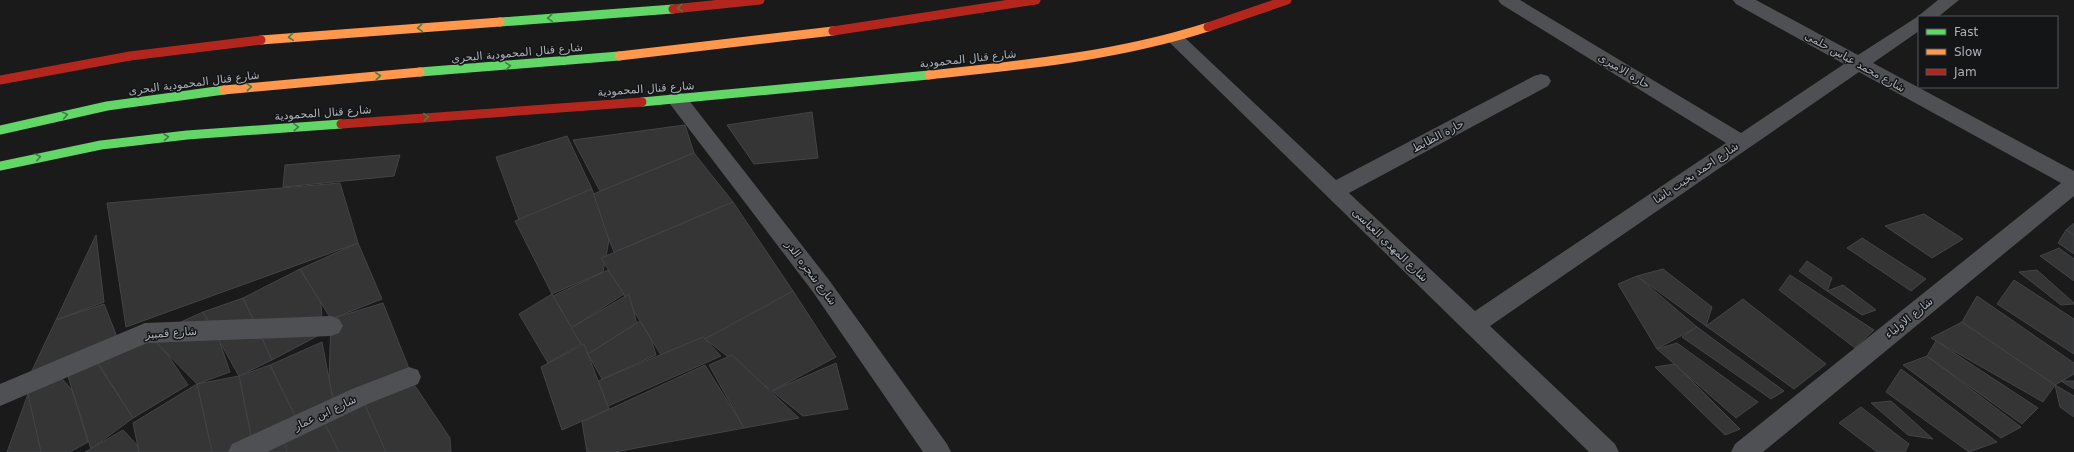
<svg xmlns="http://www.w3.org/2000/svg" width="2074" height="452" font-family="'DejaVu Sans','Noto Sans Arabic',sans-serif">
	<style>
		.building { fill: #353536; stroke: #434447 }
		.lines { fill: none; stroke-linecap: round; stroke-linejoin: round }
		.street { fill: #4f5053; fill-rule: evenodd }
		.fast { stroke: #63d668; stroke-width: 9 }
		.slow { stroke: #ff974d; stroke-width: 9 }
		.jam { stroke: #b3261e; stroke-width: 9 }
		.oneway { stroke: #3f7f43 }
		.labels { text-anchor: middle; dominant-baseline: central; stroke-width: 3; stroke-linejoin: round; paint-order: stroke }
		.street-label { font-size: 11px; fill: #adb2ba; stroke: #141516 }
	</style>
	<rect width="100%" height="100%" fill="#1a1a1b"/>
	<!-- building -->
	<g class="building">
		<polygon points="812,112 818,158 754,164 727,125"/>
		<polygon points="685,125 694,153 600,191 573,140"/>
		<polygon points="567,136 592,189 519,220 496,157"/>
		<polygon points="694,153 733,202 614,252 591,195"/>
		<polygon points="400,155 394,176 283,187 285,165"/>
		<polygon points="340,183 358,243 126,327 107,203"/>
		<polygon points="592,189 609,240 603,272 552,294 515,221"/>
		<polygon points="733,202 793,291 666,363 601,258"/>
		<polygon points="1924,214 1963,239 1932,258 1885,226"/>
		<polygon points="2074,223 2074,235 2066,230"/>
		<polygon points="2066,230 2074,235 2074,254 2058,243"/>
		<polygon points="96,235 104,302 56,320"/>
		<polygon points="1862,238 1926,279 1911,291 1847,248"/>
		<polygon points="358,243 382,299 331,319 300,269"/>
		<polygon points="2059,248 2074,259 2074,281 2040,256"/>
		<polygon points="1807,261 1832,278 1827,291 1799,271"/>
		<polygon points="300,269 321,303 323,333 272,360 243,298"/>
		<polygon points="1663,269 1712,307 1706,326 1637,276"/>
		<polygon points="608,270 624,294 571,328 553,296"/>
		<polygon points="2037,270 2074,303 2074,304 2061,305 2019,272"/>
		<polygon points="1790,275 1874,330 1855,348 1779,290"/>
		<polygon points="1637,276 1697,327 1657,349 1618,284"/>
		<polygon points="2014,280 2074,319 2074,354 1997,304"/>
		<polygon points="1843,285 1876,310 1862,315 1827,291"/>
		<polygon points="793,291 836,357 772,391 705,339"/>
		<polygon points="552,294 581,344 548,363 519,314"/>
		<polygon points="629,294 637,324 588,354 571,328"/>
		<polygon points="1977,296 2074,363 2074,374 2055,385 1962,322"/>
		<polygon points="243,298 272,360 239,376 203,312"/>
		<polygon points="1743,299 1826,364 1794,389 1706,326"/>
		<polygon points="383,303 410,371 334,405 329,380 331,319"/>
		<polygon points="104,304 121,347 26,383 56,320"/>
		<polygon points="203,312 219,340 230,372 197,384 150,336"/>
		<polygon points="640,321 651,339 656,355 602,379 588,354"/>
		<polygon points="1962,322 2055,385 2043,402 1931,338"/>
		<polygon points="1697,327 1784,391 1771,399 1682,337"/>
		<polygon points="145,333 168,355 188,385 133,418 97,361"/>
		<polygon points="703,337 721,356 608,406 598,381"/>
		<polygon points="1936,341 2038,408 2022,424 1927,356"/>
		<polygon points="322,342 334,405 298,422 270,365"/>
		<polygon points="1677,343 1758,402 1736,418 1657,349"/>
		<polygon points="584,344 609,409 562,430 541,367"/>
		<polygon points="92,355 133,418 91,449 65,367"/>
		<polygon points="732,355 799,418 744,428 709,365"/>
		<polygon points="1927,356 2021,427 2001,438 1903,365"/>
		<polygon points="836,363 848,409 803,416 772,391"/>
		<polygon points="1675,364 1740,429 1725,435 1655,367"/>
		<polygon points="270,365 298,422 252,441 239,376"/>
		<polygon points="705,365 744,428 615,452 587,452 582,422"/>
		<polygon points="1901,369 1997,442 1969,452 1886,392"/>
		<polygon points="55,371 72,390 88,442 70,452 41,452 26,388"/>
		<polygon points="239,376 252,441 227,452 212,452 197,384"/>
		<polygon points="409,377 450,438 451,452 386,452 360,404"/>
		<polygon points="2061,381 2074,381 2074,389"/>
		<polygon points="197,384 212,452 139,452 133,423"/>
		<polygon points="2055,385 2074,396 2074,417 2060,407"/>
		<polygon points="28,394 41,452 7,452"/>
		<polygon points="361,396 386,452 336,452 322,418"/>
		<polygon points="1891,401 1933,439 1908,435 1871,403"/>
		<polygon points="1861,407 1909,444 1905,452 1877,452 1839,423"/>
		<polygon points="322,418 339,452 287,452 281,433"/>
		<polygon points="123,430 138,446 139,452 85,452"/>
		<polygon points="281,433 287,452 249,452"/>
	</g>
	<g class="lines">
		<!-- street -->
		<g class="street">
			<polygon points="1498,0 1520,0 1741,133 1844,64 1736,4 1733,0 1756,0 1858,55 1917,17 1938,0 1959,0 1938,17 1919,17 1919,31 1873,63 2074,171 2074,196 1763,452 1731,452 1735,444 2061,183 1859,72 1490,326 1615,444 1619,452 1589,452 1166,39 1168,35 1175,33 1182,35 1336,180 1534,76 1541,74 1548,76 1551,81 1548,86 1349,193 1475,311 1726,143 1501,4"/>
			<polygon points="677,92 684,94 829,280 947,444 951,452 923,452 813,292 670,104 667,99 670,94"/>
			<polygon points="331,316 339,319 343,326 339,333 331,336 147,343 0,406 0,384 145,323"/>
			<polygon points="409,367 418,370 421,377 418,384 370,403 267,452 228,452 232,444 352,389"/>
		</g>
		<!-- fast -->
		<g class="fast">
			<polyline points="500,22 673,9"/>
			<polyline points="420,72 619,56"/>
			<polyline points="642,102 929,75"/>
			<polyline points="0,130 107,106 224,90"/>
			<polyline points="0,166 101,145 187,135 341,124"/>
		</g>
		<!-- slow -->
		<g class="slow">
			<polyline points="261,40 500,22"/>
			<polyline points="619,56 833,31"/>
			<path d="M929,75C1024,65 1117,56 1208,27"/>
			<polyline points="224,90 420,72"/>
		</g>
		<!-- jam -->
		<g class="jam">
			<polyline points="673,9 760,0"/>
			<polyline points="1208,27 1287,0"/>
			<polyline points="833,31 1036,0"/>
			<polyline points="0,80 130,56 261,40"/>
			<polyline points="341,124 642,102"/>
		</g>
	</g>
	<!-- one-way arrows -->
	<defs><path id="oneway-chevron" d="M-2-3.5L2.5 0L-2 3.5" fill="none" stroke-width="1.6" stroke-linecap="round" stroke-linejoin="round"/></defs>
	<g class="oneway">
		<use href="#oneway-chevron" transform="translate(680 8) rotate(175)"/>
		<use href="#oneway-chevron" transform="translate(550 18) rotate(176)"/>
		<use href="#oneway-chevron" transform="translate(420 28) rotate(176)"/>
		<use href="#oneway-chevron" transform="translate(291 37) rotate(175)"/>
		<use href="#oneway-chevron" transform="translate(508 66) rotate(-5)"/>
		<use href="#oneway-chevron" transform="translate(378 76) rotate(-5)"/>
		<use href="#oneway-chevron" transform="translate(249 87) rotate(-5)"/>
		<use href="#oneway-chevron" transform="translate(65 115) rotate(-11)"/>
		<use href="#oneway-chevron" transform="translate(426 117) rotate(-4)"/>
		<use href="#oneway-chevron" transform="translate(296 127) rotate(-4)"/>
		<use href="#oneway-chevron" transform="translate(166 137) rotate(-6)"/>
		<use href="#oneway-chevron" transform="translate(38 157) rotate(-13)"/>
	</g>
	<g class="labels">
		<!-- street labels -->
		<g class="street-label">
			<text transform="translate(517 53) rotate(-5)">شارع قنال المحمودية البحرى</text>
			<text transform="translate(968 59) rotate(-6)">شارع قنال المحمودية</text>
			<text transform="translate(1855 62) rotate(29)">شارع محمد عباس حلمى</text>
			<text transform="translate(1624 71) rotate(31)">حارة الاميرى</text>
			<text transform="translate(194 83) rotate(-7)">شارع قنال المحمودية البحرى</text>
			<text transform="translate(646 89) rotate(-4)">شارع قنال المحمودية</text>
			<text transform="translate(323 113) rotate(-4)">شارع قنال المحمودية</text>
			<text transform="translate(1438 136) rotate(-28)">حارة الظابط</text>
			<text transform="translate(1696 173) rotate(-34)">شارع احمد بخيت باشا</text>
			<text transform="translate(1390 245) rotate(44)">شارع المهدي العباسى</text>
			<text transform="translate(811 273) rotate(53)">شارع شجره الدر</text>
			<text transform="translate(1909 318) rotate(-39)">شارع الاولياء</text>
			<text transform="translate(171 333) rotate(-4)">شارع قمبيز</text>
			<text transform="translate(325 413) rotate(-25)">شارع ابن عمار</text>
		</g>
	</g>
	<!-- legend -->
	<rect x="1918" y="16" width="140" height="72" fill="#141516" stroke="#515458"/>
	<rect x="1926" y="29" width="20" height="6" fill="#63d668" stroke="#515458"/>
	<text x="1954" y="36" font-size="12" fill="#adb2ba">Fast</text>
	<rect x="1926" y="49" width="20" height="6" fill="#ff974d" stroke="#515458"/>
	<text x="1954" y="56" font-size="12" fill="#adb2ba">Slow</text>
	<rect x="1926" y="69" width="20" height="6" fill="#b3261e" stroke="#515458"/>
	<text x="1954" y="76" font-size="12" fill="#adb2ba">Jam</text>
</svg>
